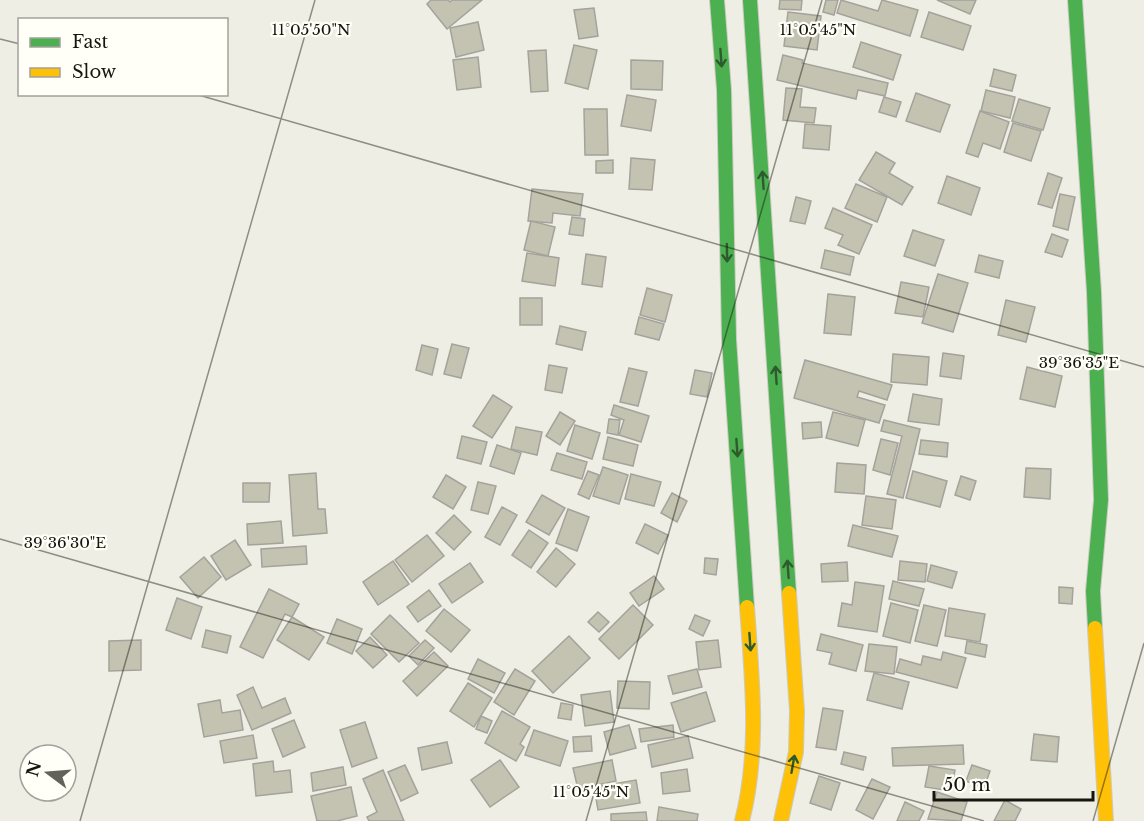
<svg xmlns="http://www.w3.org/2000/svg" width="1144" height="821" font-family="'Libre Baskerville',serif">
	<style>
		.building { fill: #c4c3b1; stroke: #a3a39c; stroke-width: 1.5 }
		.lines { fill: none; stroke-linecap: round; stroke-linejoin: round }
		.fast-casing { stroke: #cbcbc2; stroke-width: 16 }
		.slow-casing { stroke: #cbcbc2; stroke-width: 16 }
		.fast { stroke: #4caf50; stroke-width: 14 }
		.slow { stroke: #ffc107; stroke-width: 14 }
		.oneway { stroke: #2e5b2d }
		.ticks { fill: none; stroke: #161610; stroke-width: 1.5; stroke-opacity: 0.45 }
		.ticks-label { font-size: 15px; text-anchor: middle; fill: #161610; stroke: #fffff7; stroke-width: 4.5; stroke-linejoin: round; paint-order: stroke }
	</style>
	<rect width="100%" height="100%" fill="#eeeee4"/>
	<!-- building -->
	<g class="building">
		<polygon points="431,0 448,0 450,2 452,0 482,0 447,29 427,4"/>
		<polygon points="780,0 802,0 801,10 779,9"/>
		<polygon points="826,0 838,0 834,15 823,12"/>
		<polygon points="841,0 878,11 882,0 918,10 910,36 837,13"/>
		<polygon points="937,0 976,0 970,14"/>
		<polygon points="594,8 598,36 579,39 574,10"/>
		<polygon points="788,12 821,16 817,50 784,46"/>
		<polygon points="929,12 971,26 963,50 921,37"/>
		<polygon points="478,22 484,50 456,57 450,28"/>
		<polygon points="861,42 901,55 893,80 853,67"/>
		<polygon points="574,45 597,50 588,89 565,83"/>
		<polygon points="546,50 548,91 531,92 528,51"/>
		<polygon points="783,55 803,60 802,63 888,83 885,96 858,90 856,99 777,80"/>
		<polygon points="478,57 481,87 457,90 453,60"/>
		<polygon points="631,60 663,61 662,90 631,89"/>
		<polygon points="994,69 1016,75 1012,91 990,86"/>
		<polygon points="786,88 802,89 800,107 816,108 814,123 783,120"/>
		<polygon points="986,90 1015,97 1010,118 981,111"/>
		<polygon points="916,93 950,105 940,132 906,121"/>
		<polygon points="627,95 656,100 651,131 621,126"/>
		<polygon points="884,97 901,102 896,117 879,112"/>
		<polygon points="1019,99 1050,108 1043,130 1012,121"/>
		<polygon points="584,109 607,109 608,155 585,155"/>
		<polygon points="980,111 1009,122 1000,149 983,143 978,157 966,153"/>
		<polygon points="1013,123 1041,131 1031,161 1004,152"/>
		<polygon points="805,124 831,126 829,150 803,148"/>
		<polygon points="876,152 895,163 889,173 913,187 902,205 859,180"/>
		<polygon points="631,158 655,160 652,190 629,189"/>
		<polygon points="613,160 613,173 596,173 596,161"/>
		<polygon points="1048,173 1062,178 1052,208 1038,204"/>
		<polygon points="947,176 980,188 971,215 938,203"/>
		<polygon points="856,184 887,197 877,222 845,208"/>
		<polygon points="532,189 583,194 580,216 553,213 552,223 528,221"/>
		<polygon points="1060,194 1075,197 1068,230 1053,226"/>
		<polygon points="796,197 811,201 805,224 790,221"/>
		<polygon points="833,208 872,225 859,254 838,245 843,235 825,228"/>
		<polygon points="572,217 585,219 583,236 569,234"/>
		<polygon points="531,221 555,227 548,256 524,250"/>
		<polygon points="913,230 944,240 935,266 904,256"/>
		<polygon points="1052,234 1068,240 1062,257 1045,252"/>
		<polygon points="825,250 854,257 850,275 821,268"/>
		<polygon points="527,253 559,258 555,286 522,281"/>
		<polygon points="586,254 606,257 602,287 582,284"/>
		<polygon points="979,255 1003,261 999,278 975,272"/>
		<polygon points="938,274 968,283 953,332 922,323"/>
		<polygon points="901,282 929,287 923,317 895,313"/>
		<polygon points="647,288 672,295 665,322 640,315"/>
		<polygon points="828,294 855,297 851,335 824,333"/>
		<rect x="520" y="298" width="22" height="27"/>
		<polygon points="1006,300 1035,307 1026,342 998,335"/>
		<polygon points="639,317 664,324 659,340 635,334"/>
		<polygon points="560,326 586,332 582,350 556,344"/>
		<polygon points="452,344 469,348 461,378 444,374"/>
		<polygon points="422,345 438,349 432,375 416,370"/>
		<polygon points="943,353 964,356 961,379 940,376"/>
		<polygon points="893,354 929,357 927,385 891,382"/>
		<polygon points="805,360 892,385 887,400 859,391 857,397 885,405 879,423 794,398"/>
		<polygon points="549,365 567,368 562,393 545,390"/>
		<polygon points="1027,367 1062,376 1055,407 1020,399"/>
		<polygon points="629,368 647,372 638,406 620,402"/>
		<polygon points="695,370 712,373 707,397 690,394"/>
		<polygon points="913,394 942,399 939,425 908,421"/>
		<polygon points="493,395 512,407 492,438 473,426"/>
		<polygon points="614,405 649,416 641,442 619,435 624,420 611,415"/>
		<polygon points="560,412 575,421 560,445 546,436"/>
		<polygon points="833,412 865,420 858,446 826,438"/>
		<polygon points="609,419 620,420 618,435 607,433"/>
		<polygon points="884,420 920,429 903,498 887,494 902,436 881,431"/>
		<polygon points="821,422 822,437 803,439 802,423"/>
		<polygon points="575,425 600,433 592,459 567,451"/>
		<polygon points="516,427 542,432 537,455 511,449"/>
		<polygon points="462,436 487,442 481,464 457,458"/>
		<polygon points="608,437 638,445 633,466 603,459"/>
		<polygon points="881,439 898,443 890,475 873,470"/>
		<polygon points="921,440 948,443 947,457 919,454"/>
		<polygon points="497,445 521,453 514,474 490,466"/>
		<polygon points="557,453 587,462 582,479 551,470"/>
		<polygon points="837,463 866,465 864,494 835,492"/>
		<polygon points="603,467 628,475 619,504 593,496"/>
		<polygon points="1026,468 1051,469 1050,499 1024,497"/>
		<polygon points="588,471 599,475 589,499 578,494"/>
		<polygon points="913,471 947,481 940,507 906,498"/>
		<polygon points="316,473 318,509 325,509 327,533 293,536 289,475"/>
		<polygon points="631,474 661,482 654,506 625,499"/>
		<polygon points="446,475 466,487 453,509 433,497"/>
		<polygon points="961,476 976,481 970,500 955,495"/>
		<polygon points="478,482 496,486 488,514 471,510"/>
		<polygon points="243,483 270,483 269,502 243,502"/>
		<polygon points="672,493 687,501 677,522 661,513"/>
		<polygon points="542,495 565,508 549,535 526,522"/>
		<polygon points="866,496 896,500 892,529 862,525"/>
		<polygon points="502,507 517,515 500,545 485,537"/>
		<polygon points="568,509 589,517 577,551 556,543"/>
		<polygon points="454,515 471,532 454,550 436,533"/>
		<polygon points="281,521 283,543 248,545 247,524"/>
		<polygon points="645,524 668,535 658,554 636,543"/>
		<polygon points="853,525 898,536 892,557 848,546"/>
		<polygon points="529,530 548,543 531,568 512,555"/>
		<polygon points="427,535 444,556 412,582 395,560"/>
		<polygon points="235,540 251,565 226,580 211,556"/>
		<polygon points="306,546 307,564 262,567 261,549"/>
		<polygon points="556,548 575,564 556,587 537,572"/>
		<polygon points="204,557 221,577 198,598 180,577"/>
		<polygon points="705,558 718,559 716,575 704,573"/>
		<polygon points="393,561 409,584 378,605 363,582"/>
		<polygon points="900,561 927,564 925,582 898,580"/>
		<polygon points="847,562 848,581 822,582 821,564"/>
		<polygon points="470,563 483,582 452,603 439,584"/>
		<polygon points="931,565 957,572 952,588 927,581"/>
		<polygon points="654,576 664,589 639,606 630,593"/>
		<polygon points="893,581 924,589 919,606 889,599"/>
		<polygon points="855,582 884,586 877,632 838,626 842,603 852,605"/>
		<polygon points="1059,587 1073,588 1072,604 1059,603"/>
		<polygon points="269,589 299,604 292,617 285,614 263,658 240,647"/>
		<polygon points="429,590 441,606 418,622 407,607"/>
		<polygon points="177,598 202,607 191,639 166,630"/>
		<polygon points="891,603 918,610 910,643 883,636"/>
		<polygon points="633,605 653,625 619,659 599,639"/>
		<polygon points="924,605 946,610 937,646 915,641"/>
		<polygon points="949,608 985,614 980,642 945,636"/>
		<polygon points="444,609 470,630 451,652 426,631"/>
		<polygon points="598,612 609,622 599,632 588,622"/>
		<polygon points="390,615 419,643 399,662 371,634"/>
		<polygon points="695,615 710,621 703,636 689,629"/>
		<polygon points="292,617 324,637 309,660 277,640"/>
		<polygon points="337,619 362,629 352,654 327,643"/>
		<polygon points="206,630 231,636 227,653 202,647"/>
		<polygon points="821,634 863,645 856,671 829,664 832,653 817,650"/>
		<polygon points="569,636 590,658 553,693 532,671"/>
		<polygon points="370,637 387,655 373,668 356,651"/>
		<polygon points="141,640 141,670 109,671 109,641"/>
		<polygon points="425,640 434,648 418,665 409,656"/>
		<polygon points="718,640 721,667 699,670 696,642"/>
		<polygon points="967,641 987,645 985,657 965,653"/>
		<polygon points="869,644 897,647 894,674 865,671"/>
		<polygon points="434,652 448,666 417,696 403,681"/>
		<polygon points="943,652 966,658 957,688 896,672 900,659 921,665 923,656 941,660"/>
		<polygon points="478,659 505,673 494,693 468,679"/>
		<polygon points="515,669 535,681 514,715 494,702"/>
		<polygon points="697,669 702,687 673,694 668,676"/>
		<polygon points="874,673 909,682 902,709 867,700"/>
		<polygon points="618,681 650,682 649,709 617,708"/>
		<polygon points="468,683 492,698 474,727 450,711"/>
		<polygon points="253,687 262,708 285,698 291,713 252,730 237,695"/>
		<polygon points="610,691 614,722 585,726 581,695"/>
		<polygon points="706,692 715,721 681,732 671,703"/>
		<polygon points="220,700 222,713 240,710 243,730 204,737 198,704"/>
		<polygon points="561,703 573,705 571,720 558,718"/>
		<polygon points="823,708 843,711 836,750 816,747"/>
		<polygon points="502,711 530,727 520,744 524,747 516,761 485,743"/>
		<polygon points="481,716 492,721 487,733 476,729"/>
		<polygon points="294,720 305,747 283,757 272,729"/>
		<polygon points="365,722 377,758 352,767 340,730"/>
		<polygon points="629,725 636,748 610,755 604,732"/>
		<polygon points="673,725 674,737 641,742 639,729"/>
		<polygon points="534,730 568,741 560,766 525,755"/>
		<polygon points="1034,734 1059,737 1057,762 1031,760"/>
		<polygon points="253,735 257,758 224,763 220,741"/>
		<polygon points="591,736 592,751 574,752 573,737"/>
		<polygon points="688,736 693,758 652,767 648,745"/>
		<polygon points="447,742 452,763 422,770 418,748"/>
		<polygon points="963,745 964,764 893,766 892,748"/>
		<polygon points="844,752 866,757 863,770 841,764"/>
		<polygon points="500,760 519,787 490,807 471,780"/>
		<polygon points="612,760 616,781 578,789 573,768"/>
		<polygon points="273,761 274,772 290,770 292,792 256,796 253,764"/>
		<polygon points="405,765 418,793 401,801 388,772"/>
		<polygon points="972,765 990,771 984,788 966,781"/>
		<polygon points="929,766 955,770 951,791 925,787"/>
		<polygon points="343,767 346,785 313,791 311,773"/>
		<polygon points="687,769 690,791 663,794 661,773"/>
		<polygon points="383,770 404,821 369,821 367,817 377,812 363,779"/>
		<polygon points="819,776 840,783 831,810 810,803"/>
		<polygon points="872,779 890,787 873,819 856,810"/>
		<polygon points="636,780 640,803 598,810 594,787"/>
		<polygon points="351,787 357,816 337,821 317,821 311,796"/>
		<polygon points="937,792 967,802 961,821 928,819"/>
		<polygon points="1005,800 1021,809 1015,821 994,821"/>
		<polygon points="905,802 924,811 919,821 897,821"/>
		<polygon points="659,807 698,814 697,821 657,821"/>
		<polygon points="646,812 647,821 611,821 611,814"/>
	</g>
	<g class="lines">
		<defs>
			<g id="fast">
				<polyline points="717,0 724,90 729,339 747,607"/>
				<polyline points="750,0 789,593"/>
				<polyline points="1075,0 1094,292 1101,500 1093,591 1095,628"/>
			</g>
			<g id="slow">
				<polyline points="1095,628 1106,821"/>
				<path d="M742,821C760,750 752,679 747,607"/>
				<polyline points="781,821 796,752 797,711 789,593"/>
			</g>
		</defs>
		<!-- fast casing -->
		<use href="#fast" class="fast-casing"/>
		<!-- slow casing -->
		<use href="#slow" class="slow-casing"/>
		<!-- fast -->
		<use href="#fast" class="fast"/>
		<!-- slow -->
		<use href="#slow" class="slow"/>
	</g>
	<!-- one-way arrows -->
	<defs><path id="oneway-shaft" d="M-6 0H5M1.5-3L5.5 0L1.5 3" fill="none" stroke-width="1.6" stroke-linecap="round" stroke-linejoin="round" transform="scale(1.5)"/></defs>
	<g class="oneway">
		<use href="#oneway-shaft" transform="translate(721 58) rotate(86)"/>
		<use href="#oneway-shaft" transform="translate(763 180) rotate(-94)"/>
		<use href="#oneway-shaft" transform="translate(727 253) rotate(89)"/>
		<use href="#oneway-shaft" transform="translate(776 375) rotate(-94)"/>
		<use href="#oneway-shaft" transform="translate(737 448) rotate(86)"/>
		<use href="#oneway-shaft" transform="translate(788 569) rotate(-94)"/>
		<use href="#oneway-shaft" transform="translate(750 642) rotate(86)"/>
		<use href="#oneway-shaft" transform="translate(793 764) rotate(-80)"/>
	</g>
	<!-- ticks -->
	<path class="ticks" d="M0,39L20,44M195,94L1144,367M0,539L984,821M80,821L315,0M586,821L822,0M1093,821L1144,643"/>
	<g class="ticks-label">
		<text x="311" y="35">11°05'50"N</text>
		<text x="818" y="35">11°05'45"N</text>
		<text x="1079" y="368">39°36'35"E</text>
		<text x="65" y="548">39°36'30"E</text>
		<text x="591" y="797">11°05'45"N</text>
	</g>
	<!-- legend -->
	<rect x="18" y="18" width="210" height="78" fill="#fffff7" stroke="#a2a29b" stroke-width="1.5"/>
	<rect x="30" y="38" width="30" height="9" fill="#4caf50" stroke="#a2a29b" stroke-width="1.5"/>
	<text x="72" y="48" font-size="18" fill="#161610">Fast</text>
	<rect x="30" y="68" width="30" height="9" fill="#ffc107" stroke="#a2a29b" stroke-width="1.5"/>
	<text x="72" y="78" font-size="18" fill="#161610">Slow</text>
	<!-- north arrow -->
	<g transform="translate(48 773) rotate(286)"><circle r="28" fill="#fffff7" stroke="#a2a29b" stroke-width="1.5"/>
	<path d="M0-4.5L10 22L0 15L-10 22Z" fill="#62625a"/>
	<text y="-9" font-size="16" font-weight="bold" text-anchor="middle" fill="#161610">N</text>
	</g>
	<!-- scale -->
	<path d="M934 791v9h159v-9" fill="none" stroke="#161610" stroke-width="3"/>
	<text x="943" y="791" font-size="18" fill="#161610" stroke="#fffff7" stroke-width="4.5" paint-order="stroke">50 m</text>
</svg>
